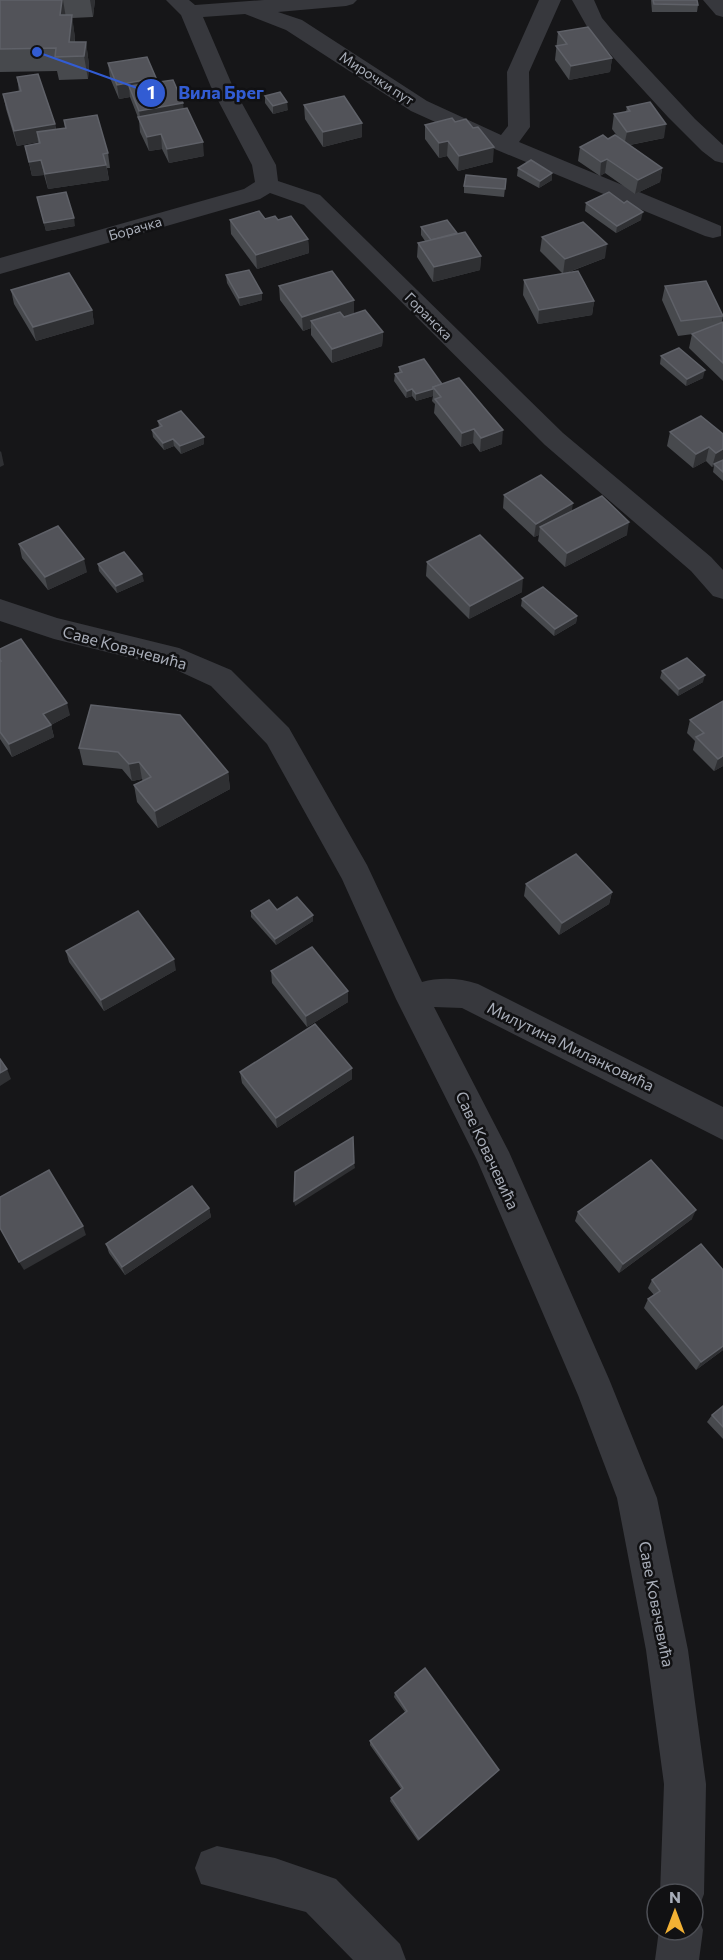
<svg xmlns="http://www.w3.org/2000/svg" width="723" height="1960" font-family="Commissioner,sans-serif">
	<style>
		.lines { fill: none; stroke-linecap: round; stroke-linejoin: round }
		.minor { fill: #37383d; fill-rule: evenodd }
		.wall { fill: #47494d }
		.shaded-wall { fill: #2f3033 }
		.building { fill: #525359; stroke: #5f6168; stroke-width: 1.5 }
		.labels { text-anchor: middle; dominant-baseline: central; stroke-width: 5; stroke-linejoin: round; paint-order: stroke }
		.far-street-label { font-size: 14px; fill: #a8adb8; stroke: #111113 }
		.street-label { font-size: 16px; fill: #a8adb8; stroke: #111113 }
		.leader { fill: none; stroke: #325cd3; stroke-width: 2 }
		.callout-dot { fill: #325cd3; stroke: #111113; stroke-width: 2 }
		.mark-label { font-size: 18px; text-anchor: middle; font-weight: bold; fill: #fff }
		.callout-label { font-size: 18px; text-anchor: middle; font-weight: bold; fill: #325cd3; stroke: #111113; stroke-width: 5; stroke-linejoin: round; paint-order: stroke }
	</style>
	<rect width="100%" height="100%" fill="#161618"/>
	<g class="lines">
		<!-- minor -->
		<g class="minor">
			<polygon points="166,0 189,0 195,5 264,0 357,0 353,4 346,6 278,12 302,20 427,101 501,135 508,126 507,72 539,0 561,0 529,72 530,127 519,142 721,226 721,236 713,238 705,236 497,150 411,111 286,30 245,14 203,17 233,87 276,165 278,181 320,195 563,433 711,557 723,570 723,599 713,596 691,571 545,445 304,205 270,193 260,199 0,274 0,258 244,189 255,182 252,165 211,87 181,15"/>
			<polygon points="572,0 594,0 602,18 612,30 695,119 723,145 723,163 715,161 702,151 668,117 590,32"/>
			<polygon points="703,0 723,0 723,17 716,15"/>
			<path d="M0,599L57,618L179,648L231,670L289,728L367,865L422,982C440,977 460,978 478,984L723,1107V1140L462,1008L434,1007L509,1152L609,1379L657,1498L688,1650L706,1784L704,1894L698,1910L693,1912V1894H660L664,1784L646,1650L617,1498L578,1395L477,1160L396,999L342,879L267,744L211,686L172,668L54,639L0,621Z"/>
			<polygon points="217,1846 275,1858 336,1879 400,1944 406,1960 353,1960 306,1912 201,1884 195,1868 201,1852"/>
			<polygon points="693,1913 697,1914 703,1930 699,1960 655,1960 659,1930 693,1930"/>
		</g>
	</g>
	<!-- wall -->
	<g class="wall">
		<polygon points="0,0 95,0 93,17 72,18 75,38 75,42 86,42 89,65 88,79 59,80 57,71 0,72"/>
		<polygon points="651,0 697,0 698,5 697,12 652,12"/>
		<polygon points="558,32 612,58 610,72 569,80 555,60"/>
		<polygon points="108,63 156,78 157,82 184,109 204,156 169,163 162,149 149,151 140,132 139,120 130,97 119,99 110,78"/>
		<polygon points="17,77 55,124 56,129 65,128 64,120 108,153 110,168 107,168 109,180 48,189 44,175 32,176 25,146 39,144 38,142 17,146 6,109 3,94 19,92"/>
		<polygon points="265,96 288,110 273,114 265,103"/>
		<polygon points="304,105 362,137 323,147 305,119"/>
		<polygon points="627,107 664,138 630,145 662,168 660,182 635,194 605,173 600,176 578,161 580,147 618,137 612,129 614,114 626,112"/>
		<polygon points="455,122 493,162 458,171 447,156 439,158 425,139 425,125"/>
		<polygon points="518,168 552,173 552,180 539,188 517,176"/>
		<polygon points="506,179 504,197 464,193 464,186"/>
		<polygon points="37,197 75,226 46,231"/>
		<polygon points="586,203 641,220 616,233 585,211"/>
		<polygon points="265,219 278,220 308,239 309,253 257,269 231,234 230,220"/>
		<polygon points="421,227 457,233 481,256 480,270 433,282 417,257 418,243 425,241 421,235"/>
		<polygon points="542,237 605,258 564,274 594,301 592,315 538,324 523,295 524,280 563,274 540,251"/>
		<polygon points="226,275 262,300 240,306 227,283"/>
		<polygon points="279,286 354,300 354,314 383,332 382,346 332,363 311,335 311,328 303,331 280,300"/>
		<polygon points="665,286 723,316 722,322 723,322 723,381 689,348 692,334 693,334 678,336 662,300"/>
		<polygon points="11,290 92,310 94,324 36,341 14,304"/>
		<polygon points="661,356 703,378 686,386 660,364"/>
		<polygon points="399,367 442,384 502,444 480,452 473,443 461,447 434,413 435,404 432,401 433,396 416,401 412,396 406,398 394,381 395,374 399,373"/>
		<polygon points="158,421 204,444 181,454 174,446 164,450 153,437 152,430 159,427"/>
		<polygon points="670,432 723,434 723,481 713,472 714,466 712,467 706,461 693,468 667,446"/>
		<polygon points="504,495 627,535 565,567 538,541 539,535 534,537 503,508"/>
		<polygon points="19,544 87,572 48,590 22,558"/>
		<polygon points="427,562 522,592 469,619 426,576"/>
		<polygon points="98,564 144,581 117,593 99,571"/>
		<polygon points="522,599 577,616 576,623 554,636 521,606"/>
		<polygon points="0,649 70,715 51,725 54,737 12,757 0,739"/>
		<polygon points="662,671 703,682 678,696 660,678"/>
		<polygon points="723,701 723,766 714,771 693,750 695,741 687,733 690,720"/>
		<polygon points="91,705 228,772 230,789 158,828 137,802 134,785 143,781 142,779 132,781 122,769 83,765 79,748"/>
		<polygon points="526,884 612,892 609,904 559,935 524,896"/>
		<polygon points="277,910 313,921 276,945 251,917 251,911"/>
		<polygon points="66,951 176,970 104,1011 69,962"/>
		<polygon points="271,971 348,1002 307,1027 272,983"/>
		<polygon points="240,1072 352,1079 277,1128 242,1083"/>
		<polygon points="209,1208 211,1217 125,1275 109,1253 106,1244"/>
		<polygon points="578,1212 692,1219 619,1273 575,1221"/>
		<polygon points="723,1270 723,1350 696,1370 644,1308 648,1299 654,1295 648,1288 652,1280"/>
		<polygon points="723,1406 723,1439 707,1422 712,1415"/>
		<polygon points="395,1693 499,1770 418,1841 390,1801 391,1798 401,1789 370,1745 370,1741 405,1712 394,1697"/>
	</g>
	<!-- shaded-wall -->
	<g class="shaded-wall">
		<polygon points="62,0 63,0 66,18 60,15"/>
		<polygon points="90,0 95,0 93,17"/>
		<polygon points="72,15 75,38 73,56 69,42"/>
		<polygon points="86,42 89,65 88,79 84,56"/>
		<polygon points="612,58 610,72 569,80 571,66"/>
		<polygon points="156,78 158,92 129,86 130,97 119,99 117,85"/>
		<polygon points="287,102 288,110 273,114 273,106"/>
		<polygon points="183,103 185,118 141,122 139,111"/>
		<polygon points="362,123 362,137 323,147 323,132"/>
		<polygon points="55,124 57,139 37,132 38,142 17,146 14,131"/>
		<polygon points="666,124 664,138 624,146 627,132"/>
		<polygon points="161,134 162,149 149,151 147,137"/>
		<polygon points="448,141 447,156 439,158 439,143"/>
		<polygon points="203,142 204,156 169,163 167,149"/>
		<polygon points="494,147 493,162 458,171 459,156"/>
		<polygon points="607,159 605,173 600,176 601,162"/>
		<polygon points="41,160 44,175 32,176 29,162"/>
		<polygon points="106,165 109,180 48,189 45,174"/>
		<polygon points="662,168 660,182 635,194 638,180"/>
		<polygon points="552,173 552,180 539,188 540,181"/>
		<polygon points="643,212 641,220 616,233 617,226"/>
		<polygon points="74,218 75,226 46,231 44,223"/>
		<polygon points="308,239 309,253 257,269 256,255"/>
		<polygon points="607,244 605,258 563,274 565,259"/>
		<polygon points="481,256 480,270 433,282 434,267"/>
		<polygon points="262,293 262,300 240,306 239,298"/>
		<polygon points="354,300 354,315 315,327 311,321 311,328 303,331 302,317"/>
		<polygon points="594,301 592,315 538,324 539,310"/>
		<polygon points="92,310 94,324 36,341 33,327"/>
		<polygon points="383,332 382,346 332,363 332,349"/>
		<polygon points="705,370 703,378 686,386 687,379"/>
		<polygon points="412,389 412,396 406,398 407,391"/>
		<polygon points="433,389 433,396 416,401 416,394"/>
		<polygon points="474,429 473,443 461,447 462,433"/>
		<polygon points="503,430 502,444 480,452 481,438"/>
		<polygon points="204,437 204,444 181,454 180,446"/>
		<polygon points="173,439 174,446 164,450 163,443"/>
		<polygon points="709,447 706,461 693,468 696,454"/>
		<polygon points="723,449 723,461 714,464 714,466 712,467 716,453"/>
		<polygon points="1,451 4,465 0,467 0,452"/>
		<polygon points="573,503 571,517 540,527 539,535 534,537 536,524"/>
		<polygon points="629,522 627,535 565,567 567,553"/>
		<polygon points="84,559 87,572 48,590 45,577"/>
		<polygon points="142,574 144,581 117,593 116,586"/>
		<polygon points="523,578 522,592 469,619 470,606"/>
		<polygon points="577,616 576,623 554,636 555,629"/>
		<polygon points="705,675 703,682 678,696 679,689"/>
		<polygon points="67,703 70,715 51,725 54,737 12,757 9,744 43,714"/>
		<polygon points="723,756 723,766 714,771 718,759"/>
		<polygon points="139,762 142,779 132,781 129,764"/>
		<polygon points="228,772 230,789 158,828 155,811"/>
		<polygon points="612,892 609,904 559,935 562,923"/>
		<polygon points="313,915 313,921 276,945 275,939"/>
		<polygon points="174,959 176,970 104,1011 101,1000"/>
		<polygon points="348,991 348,1002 307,1027 306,1016"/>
		<polygon points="352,1068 352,1079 277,1128 276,1118"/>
		<polygon points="7,1069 11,1079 0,1086 0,1073"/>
		<polygon points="354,1163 355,1168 295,1206 294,1201"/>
		<polygon points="209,1208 211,1217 125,1275 122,1267"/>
		<polygon points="696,1210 692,1219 619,1273 623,1264"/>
		<polygon points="83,1226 86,1235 24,1270 19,1262"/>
		<polygon points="723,1346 723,1350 696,1370 701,1362"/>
		<polygon points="499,1770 497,1772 418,1841 419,1839"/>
	</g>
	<!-- building -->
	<g class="building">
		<polygon points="0,0 62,0 60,15 72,15 69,42 86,42 84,56 55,57 56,48 0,49"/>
		<polygon points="653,0 697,0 698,5 654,4"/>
		<polygon points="588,27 612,58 571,66 556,46 567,44 558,32"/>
		<polygon points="147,57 156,78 117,85 108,63"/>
		<polygon points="38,74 55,124 14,131 3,94 21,91 17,77"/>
		<polygon points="173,80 183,103 139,111 129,86"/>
		<polygon points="280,92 287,102 273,106 265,96"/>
		<polygon points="344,96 362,123 323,132 304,105"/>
		<polygon points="650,102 666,124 627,132 614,114 630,111 627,107"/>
		<polygon points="187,108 203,142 167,149 161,134 147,137 138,117"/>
		<polygon points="97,115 108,153 103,154 106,165 45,174 41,160 29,162 25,146 40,143 37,132 66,128 64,120"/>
		<polygon points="452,118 455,122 466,119 473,128 478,127 494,147 459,156 448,141 439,143 425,125"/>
		<polygon points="603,135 608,139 615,135 662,168 638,180 607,159 601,162 580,147"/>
		<polygon points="531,160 552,173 540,181 518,168"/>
		<polygon points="466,175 506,179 505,189 464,186"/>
		<polygon points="66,192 74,218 44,223 37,197"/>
		<polygon points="609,192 624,203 627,201 643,212 617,226 586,203"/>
		<polygon points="259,211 265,219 275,216 278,220 291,216 308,239 256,255 230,220"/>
		<polygon points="447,220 457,233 431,240 421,227"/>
		<polygon points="583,222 607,244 565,259 542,237"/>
		<polygon points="465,232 481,256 434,267 418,243"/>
		<polygon points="249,270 262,293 239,298 226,275"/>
		<polygon points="332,271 354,300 302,317 279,286"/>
		<polygon points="578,271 594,301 539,310 524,280"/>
		<polygon points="69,273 92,310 33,327 11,290"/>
		<polygon points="706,281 723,316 681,321 665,286"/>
		<polygon points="365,310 383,332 332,349 311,321 340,312 344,317"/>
		<polygon points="723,322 723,363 692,334"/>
		<polygon points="679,348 705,370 687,379 661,356"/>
		<polygon points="424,359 442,384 433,387 433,389 416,394 412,389 407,391 395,374 402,372 399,367"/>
		<polygon points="459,378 503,430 481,438 474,429 462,433 435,399 441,397 433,387"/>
		<polygon points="181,411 204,437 180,446 173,439 163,443 152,430 162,426 158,421"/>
		<polygon points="701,416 723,434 723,449 716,453 709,447 696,454 670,432"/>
		<polygon points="723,460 723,472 714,464"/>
		<polygon points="541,475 573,503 536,524 504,495"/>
		<polygon points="602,496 629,522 567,553 540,527"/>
		<polygon points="58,526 84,559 45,577 19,544"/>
		<polygon points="480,535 523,578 470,606 427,562"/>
		<polygon points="124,552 142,574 116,586 98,564"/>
		<polygon points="543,587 577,616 555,629 522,599"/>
		<polygon points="21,639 67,703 43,714 51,725 9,744 0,732 0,661 1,661 0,659 0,649"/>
		<polygon points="687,658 705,675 679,689 662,671"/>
		<polygon points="723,701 723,756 718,759 696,737 704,733 690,720"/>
		<polygon points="91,705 180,715 228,772 155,811 134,785 151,777 139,762 129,764 118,752 79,748"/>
		<polygon points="576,854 612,892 562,923 526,884"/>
		<polygon points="297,897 313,915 275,939 251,911 269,900 277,910"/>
		<polygon points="138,911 174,959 101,1000 66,951"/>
		<polygon points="312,947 348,991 306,1016 271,971"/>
		<polygon points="315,1024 352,1068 276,1118 240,1072"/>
		<polygon points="0,1059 7,1069 0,1073"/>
		<polygon points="353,1137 354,1163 294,1201 295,1172"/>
		<polygon points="651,1160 696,1210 623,1264 578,1212"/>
		<polygon points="49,1170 83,1226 19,1262 0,1228 0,1197"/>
		<polygon points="192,1186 209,1208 122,1267 106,1244"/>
		<polygon points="701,1244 723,1270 723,1346 701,1362 648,1299 660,1291 652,1280"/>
		<polygon points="723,1406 723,1427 712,1415"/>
		<polygon points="425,1668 499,1770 419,1839 391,1798 403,1788 370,1741 407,1711 395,1693"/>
	</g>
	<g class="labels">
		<!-- far-street labels -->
		<g class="far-street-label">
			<text transform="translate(377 78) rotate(33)">Мирочки пут</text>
			<text transform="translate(135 228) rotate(-16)">Борачка</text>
			<text transform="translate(429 316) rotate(45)">Горанска</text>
		</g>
		<!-- street labels -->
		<g class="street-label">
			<text transform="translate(125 647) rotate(15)">Саве Ковачевића</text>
			<text transform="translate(571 1046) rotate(26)">Милутина Миланковића</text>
			<text transform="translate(488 1150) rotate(65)">Саве Ковачевића</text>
			<text transform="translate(657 1604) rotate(79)">Саве Ковачевића</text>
		</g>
	</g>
	<!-- callouts -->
	<path class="leader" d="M37 52L151 93"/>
	<g class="callout-dot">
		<circle cx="37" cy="52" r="6"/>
		<circle cx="151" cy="93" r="15"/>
	</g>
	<g class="mark-label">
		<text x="151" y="99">1</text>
	</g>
	<g class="callout-label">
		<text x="221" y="99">Вила Брег</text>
	</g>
	<!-- north arrow -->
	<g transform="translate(675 1912)"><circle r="28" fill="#111113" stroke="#4d4f55" stroke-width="1.5"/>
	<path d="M0-4.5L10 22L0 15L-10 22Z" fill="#f2b134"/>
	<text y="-9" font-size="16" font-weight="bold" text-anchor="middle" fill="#a8adb8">N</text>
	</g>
</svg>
